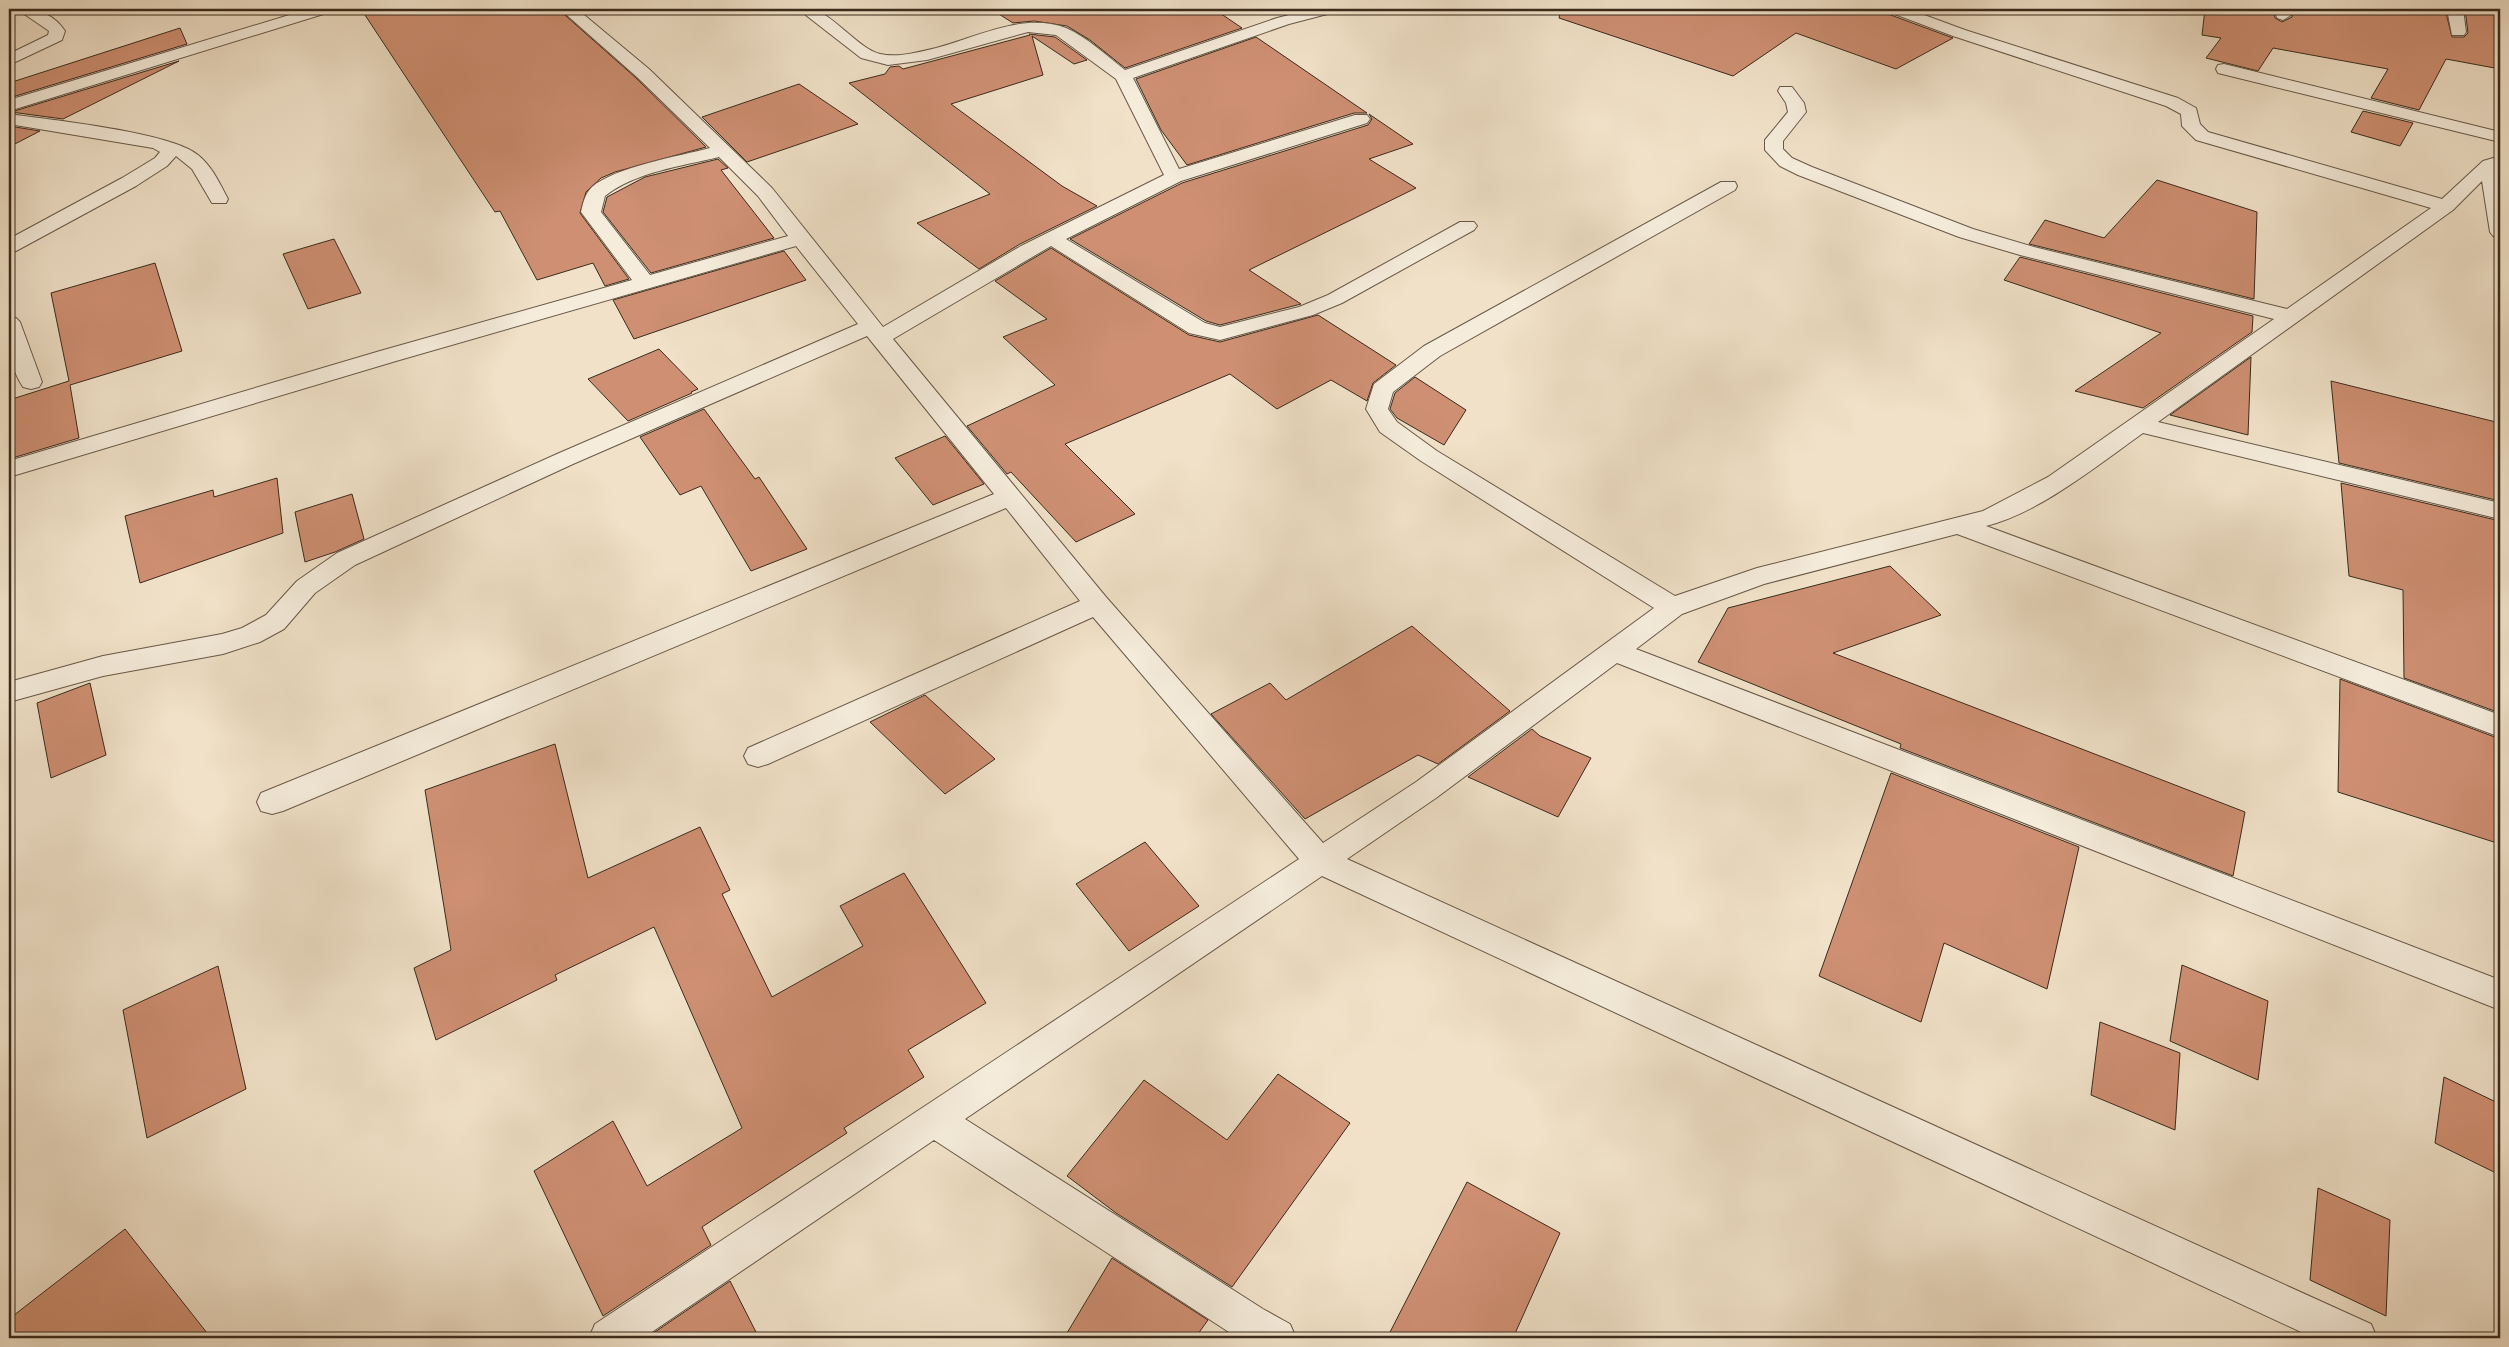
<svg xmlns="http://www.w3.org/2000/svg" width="2509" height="1347" font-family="'Libre Caslon Text',serif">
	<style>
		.building { fill: #ce8f72; stroke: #3a2b1c }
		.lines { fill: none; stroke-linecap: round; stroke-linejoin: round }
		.minor-casing { stroke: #685847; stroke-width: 2 }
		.minor { fill: #f5ecdb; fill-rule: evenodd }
	</style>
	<rect width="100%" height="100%" fill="#f0e1c8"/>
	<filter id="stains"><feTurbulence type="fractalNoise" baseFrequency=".004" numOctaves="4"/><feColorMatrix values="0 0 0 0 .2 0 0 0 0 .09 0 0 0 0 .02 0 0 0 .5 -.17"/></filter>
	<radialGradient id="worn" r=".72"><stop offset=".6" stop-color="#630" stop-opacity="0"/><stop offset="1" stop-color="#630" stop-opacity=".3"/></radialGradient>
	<!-- building -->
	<g class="building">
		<polygon points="361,9 558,9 636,78 706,147 615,172 601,178 586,192 580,213 629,279 605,286 593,263 537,280 500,211 495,212"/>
		<polygon points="991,9 1214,9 1242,28 1125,68 1090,40 1067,26 1034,21 1013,23"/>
		<polygon points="1561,9 1884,9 1888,14 1953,38 1896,69 1796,33 1733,76 1559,18"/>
		<polygon points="2205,9 2273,9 2275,18 2282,22 2292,17 2293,9 2445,9 2452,37 2464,37 2468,33 2465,9 2500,9 2500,69 2446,59 2419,110 2371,98 2388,69 2273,48 2258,71 2206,58 2221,38 2202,35"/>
		<polygon points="180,28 187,44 9,98 9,83"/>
		<polygon points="1029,34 1055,37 1087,60 1074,64 1032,36 1043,75 951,104 1062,186 1097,206 1020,244 979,269 917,223 990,194 849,83 885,74 890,67 899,66 903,69 1030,35"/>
		<polygon points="1256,37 1367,113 1354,113 1187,165 1161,130 1136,79"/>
		<polygon points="179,61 63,119 11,112"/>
		<polygon points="799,84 858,124 747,162 702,117"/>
		<polygon points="2363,111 2413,123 2400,146 2351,132"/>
		<polygon points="1369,114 1413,144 1369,159 1416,188 1249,270 1301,304 1220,325 1206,321 1070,239 1182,183 1368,125 1372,119"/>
		<polygon points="9,126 40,131 9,147"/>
		<polygon points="718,159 728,168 721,170 774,238 651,273 603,212 607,197 645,177"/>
		<polygon points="2157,180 2257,212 2254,299 2029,244 2045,220 2104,238"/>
		<polygon points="334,239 361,293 308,309 283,254"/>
		<polygon points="1051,248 1189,335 1220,342 1318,315 1396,365 1373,383 1367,401 1331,380 1277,409 1230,374 1065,444 1135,514 1076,542 1011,472 1007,474 967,426 1055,385 1003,337 1047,319 995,281"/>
		<polygon points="784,251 806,280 634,339 613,300"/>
		<polygon points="2020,257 2253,316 2252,332 2143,408 2075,391 2161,333 2004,280"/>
		<polygon points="155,263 182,351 70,385 79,438 9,459 9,400 69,381 51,293"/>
		<polygon points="659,349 698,389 691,392 692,393 628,421 588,379"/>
		<polygon points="2251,357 2248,435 2170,415"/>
		<polygon points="1415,377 1466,410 1444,445 1397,418 1390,409 1395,393"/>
		<polygon points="2331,381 2500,423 2500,501 2339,463"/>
		<polygon points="704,409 755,479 759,477 807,549 751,571 701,486 680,495 640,437"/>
		<polygon points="945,436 984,484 933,505 895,458"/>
		<polygon points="277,478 283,533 140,583 125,516 213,490 214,497"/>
		<polygon points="2341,483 2500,521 2500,713 2404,678 2403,590 2349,576"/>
		<polygon points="352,494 364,539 335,552 305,562 295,512"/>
		<polygon points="1890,566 1941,615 1833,653 2245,812 2233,876 1900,748 1901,744 1698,662 1728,608"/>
		<polygon points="1412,626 1510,711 1438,764 1418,755 1305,819 1211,714 1270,683 1286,700"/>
		<polygon points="2340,679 2500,739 2500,844 2338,792"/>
		<polygon points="90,683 106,755 51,778 37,703"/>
		<polygon points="925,695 995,759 945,794 870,722"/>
		<polygon points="1532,729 1540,736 1591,758 1558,817 1468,777"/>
		<polygon points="555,744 588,878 700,827 730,890 722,894 772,997 863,946 840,906 904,873 986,1003 908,1050 924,1077 844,1128 847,1133 702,1227 711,1245 603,1316 534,1171 613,1121 647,1186 742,1128 654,927 555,975 557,980 436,1040 414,968 451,950 425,790"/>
		<polygon points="1891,773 2079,847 2047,989 1944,943 1921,1022 1819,976"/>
		<polygon points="1145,842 1199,906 1129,951 1076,884"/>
		<polygon points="2182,965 2268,1001 2258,1080 2170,1041"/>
		<polygon points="218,966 246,1089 147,1138 123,1010"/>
		<polygon points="2100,1022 2180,1053 2175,1130 2091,1095"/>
		<polygon points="1278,1074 1350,1123 1232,1287 1116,1213 1067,1176 1144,1080 1227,1140"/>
		<polygon points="2444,1077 2500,1104 2500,1175 2435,1143"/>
		<polygon points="1467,1182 1560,1233 1513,1338 1387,1338"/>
		<polygon points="2318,1188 2390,1220 2386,1316 2310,1280"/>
		<polygon points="125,1229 211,1338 9,1338 9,1319"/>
		<polygon points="1112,1258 1208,1320 1195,1338 1064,1338"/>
		<polygon points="730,1281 759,1338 646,1338"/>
	</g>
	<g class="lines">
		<defs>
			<g id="minor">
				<path d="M17,9C37,8 54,14 65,31L62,40L9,65V54L48,35L49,31Z"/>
				<polygon points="309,9 333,9 330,12 9,111 9,100"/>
				<path d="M560,9H577L649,69L772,188L883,327L1021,246L1164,175L1116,79L1056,35L1028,32L927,60L888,65L861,58L807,16L804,13L807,10C826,5 857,49 880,54C898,58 919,52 936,48C978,37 1023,12 1066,28C1087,37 1107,56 1125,70L1277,18L1313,9H1338L1335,12L1289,24L1133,78L1179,169L1355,115H1367L1370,119L1367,123L1181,181L1066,239L1205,323L1220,327L1299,307L1328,295L1460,222H1474L1477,226L1474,230L1342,303L1313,315L1220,340L1189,333L1051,246L893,339L1106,597L1323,843L1416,782L1654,608L1421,461L1380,432L1366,409L1374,384L1424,346L1721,182H1735L1737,186L1735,190L1440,356L1393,392L1388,409L1397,422L1437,451L1675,596L1757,568L1983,511L2048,477L2274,319L2020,255L1959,237L1798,175L1780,166L1765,150V140L1788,112L1786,103L1778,91L1780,87H1792L1804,103L1806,112L1783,141V149L1792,158L1812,167L1973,229L2034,247L2287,309L2431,208L2196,140L2182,126L2181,114L2166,106L1953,36L1889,12L1886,9H1908L1965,30L2178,98L2196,108L2200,124L2208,132L2442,199L2483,161L2500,156V238L2493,236L2490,232L2482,181L2453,210L2158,422L2500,503V519L2143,433C2098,465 2039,513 1986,526L2500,715V737L1957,534L1764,584L1682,614L1636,649L2500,980V1010L1617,663L1436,798L1347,859L2371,1324L2377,1338H2314L1322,876L965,1119L1263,1309L1290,1324L1296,1338H1238L934,1140L643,1338H589L595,1324L1299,859L1093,617L768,764L758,767L748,764L744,756L748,748L1080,601L1006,508L283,811L272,814L261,811L257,802L261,793L994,494L867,336L573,464L355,565L315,593L284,629L260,642L223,654L103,676L9,702V682L103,656L222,634L242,628L266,615L297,581L337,553L557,454L858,324L796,246L396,361L9,477V461L380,351L632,280L581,212C583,203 585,194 592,187C615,167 680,156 710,148L637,77ZM719,157L758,196L788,236L650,275L601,212L605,196C635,172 682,166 719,157Z"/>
				<polygon points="2275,9 2291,9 2291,15 2283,20 2277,18"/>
				<polygon points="2447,9 2463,9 2466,32 2464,35 2452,35"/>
				<polygon points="2224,64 2500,132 2500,142 2218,73 2216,69 2218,65"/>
				<path d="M9,114C50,120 171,132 198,155C212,166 220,184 228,199L226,203H212L192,169L176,156L167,166L136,186L16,251L9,253V239L122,178L155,158L160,152L153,148L9,124Z"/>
				<path d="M9,316L16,318L20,322L42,382L39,387L31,389L23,387C9,366 7,340 9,316Z"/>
			</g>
		</defs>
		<!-- minor casing -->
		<use href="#minor" class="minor-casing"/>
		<!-- minor -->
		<use href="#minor" class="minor"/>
	</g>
	<!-- margin -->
	<rect width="2509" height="1347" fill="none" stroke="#f0e1c8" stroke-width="30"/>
	<rect x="10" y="10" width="2489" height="1327" fill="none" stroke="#3a2b1c" stroke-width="2.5"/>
	<rect x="15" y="15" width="2479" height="1317" fill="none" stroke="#3a2b1c"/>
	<rect width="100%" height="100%" filter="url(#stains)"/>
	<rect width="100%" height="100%" fill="url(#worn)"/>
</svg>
